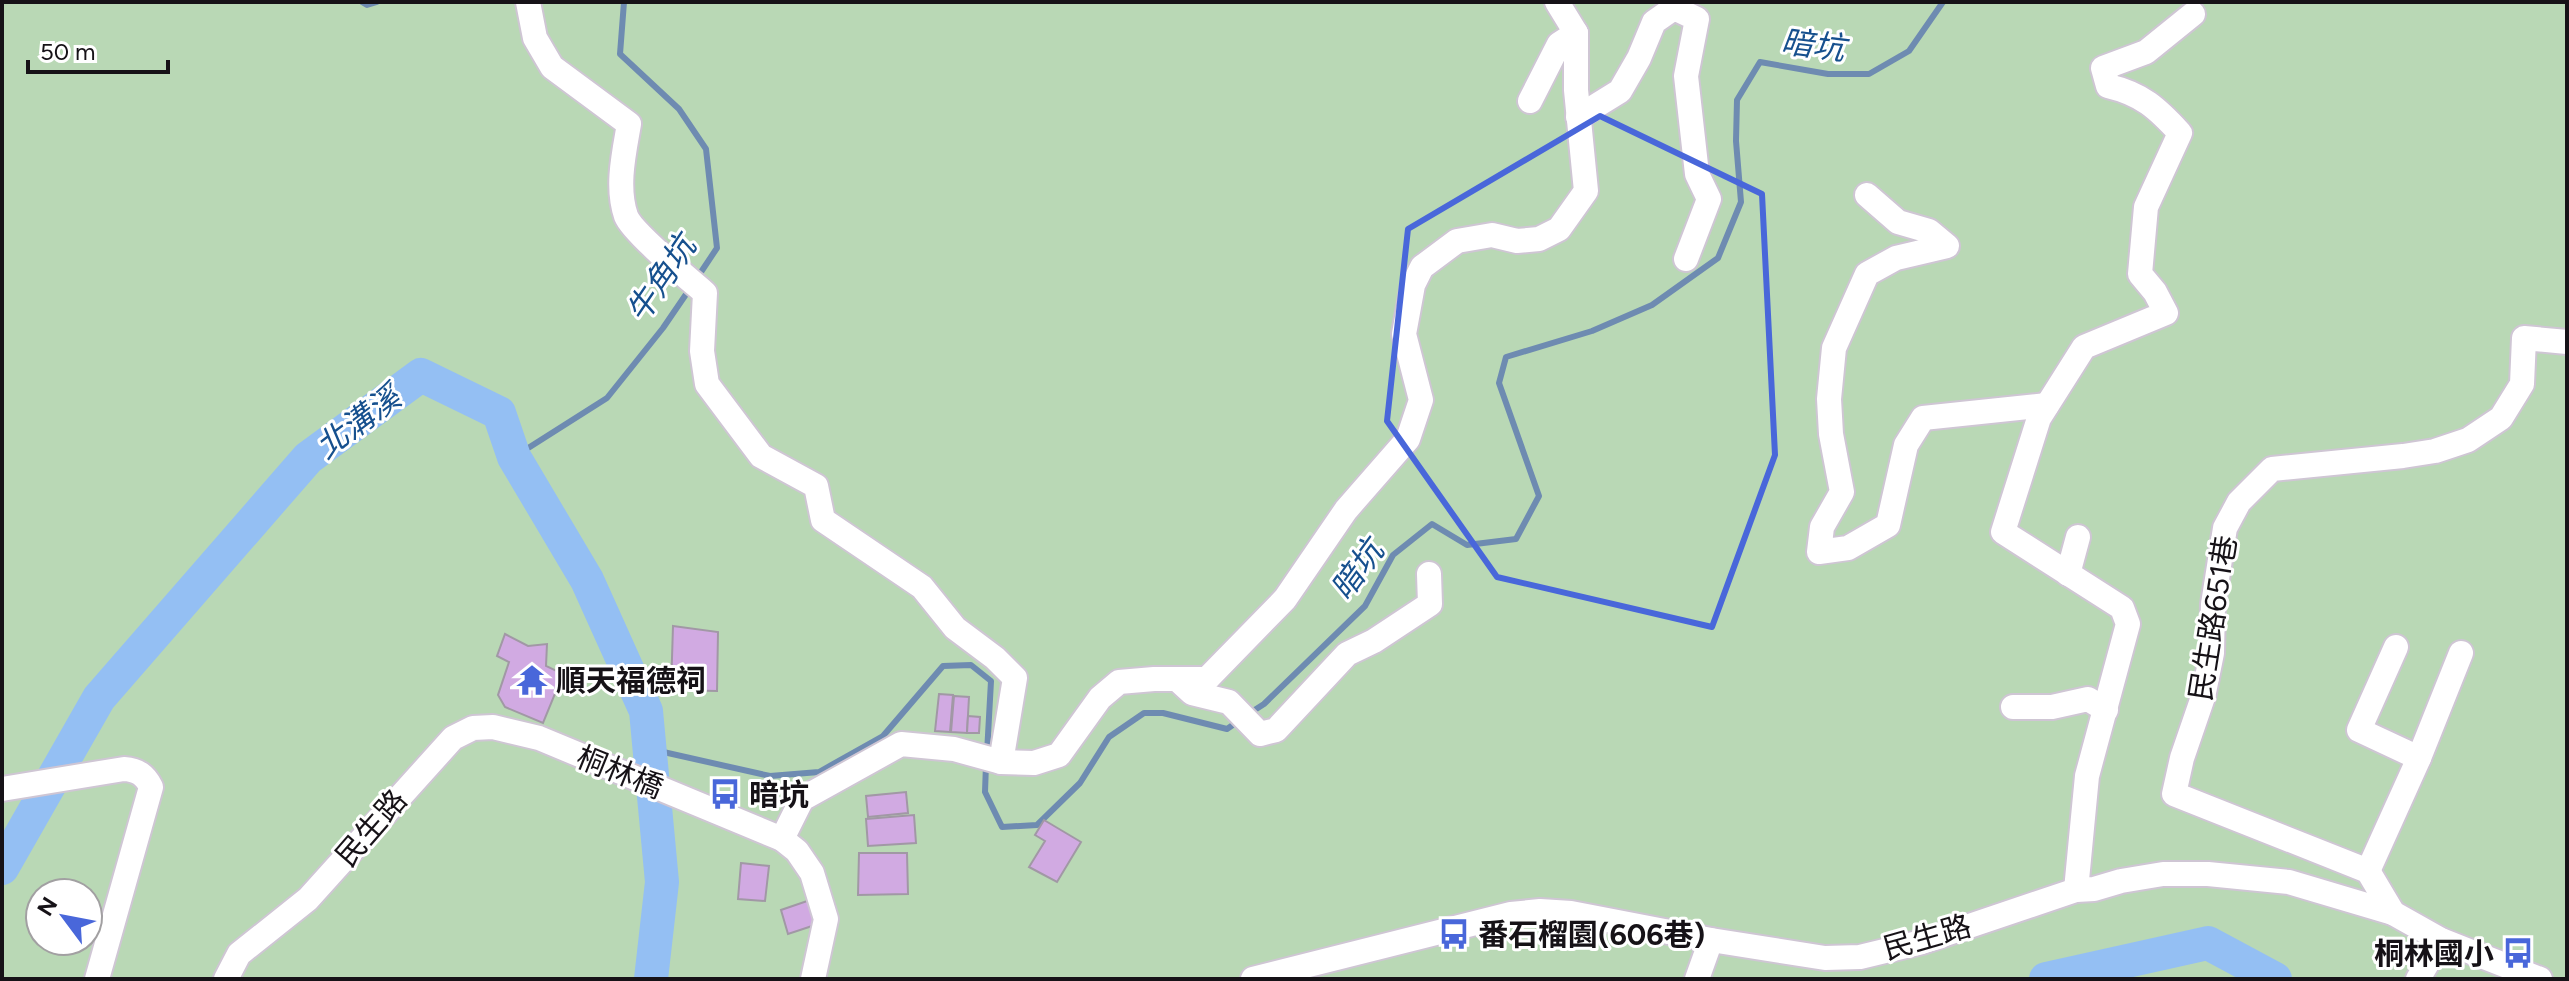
<svg xmlns="http://www.w3.org/2000/svg" width="2569" height="981" font-family="Figtree,'Noto Sans TC',sans-serif">
	<style>
		.green { fill: #b9d8b5; fill-rule: evenodd }
		.lines { fill: none; stroke-linecap: round; stroke-linejoin: round }
		.stream { stroke: #6e8bb1; stroke-width: 6 }
		.river { stroke: #94bff3; stroke-width: 34 }
		.building { fill: #d1aae2; stroke: #a198a5; stroke-width: 2 }
		.minor-casing { stroke: #cfc6d4; stroke-width: 28 }
		.minor { stroke: #fff; stroke-width: 24 }
		.marked { fill: none; stroke: #4967da; stroke-width: 6; stroke-linejoin: round }
		.labels { text-anchor: middle; dominant-baseline: central; stroke-width: 6; stroke-linejoin: round; paint-order: stroke }
		.street-label { font-size: 30px; fill: #161217; stroke: #fff }
		.poi-label { font-size: 30px; font-weight: bold; fill: #161217; stroke: #fff; text-anchor: start }
		.water-label { font-size: 32px; font-style: italic; fill: #16508e; stroke: #fff }
	</style>
	<rect width="100%" height="100%" fill="#fcf8fe"/>
	<!-- green -->
	<path class="green" d="M2,2H2567V979H2ZM40,893H88V941H40Z"/>
	<g class="lines">
		<!-- stream -->
		<g class="stream">
			<polyline points="362,2 367,5 377,2"/>
			<polyline points="624,2 620,54 679,109 706,149 717,248 697,278"/>
			<polyline points="514,457 607,398 663,328 691,287"/>
			<polyline points="1250,713 1264,704 1365,606 1393,555 1432,524 1467,545 1516,539 1539,496 1499,383 1506,357 1592,331 1652,305 1718,258 1741,202 1736,141 1737,100 1760,62 1828,74 1869,74 1909,51 1943,2"/>
			<polyline points="650,749 770,776 819,772 883,736 943,666 971,665 991,681 987,753"/>
			<polyline points="986,764 985,792 1002,827 1037,825 1080,783 1109,737 1144,713 1163,713 1227,729 1240,720"/>
		</g>
		<!-- river -->
		<g class="river">
			<polyline points="2,868 99,698 308,458 421,375 499,413 514,457 587,580 646,711 662,882 651,979"/>
			<polyline points="2046,979 2208,943 2275,979"/>
		</g>
	</g>
	<!-- building -->
	<g class="building">
		<polygon points="673,626 718,632 717,691 671,690"/>
		<polygon points="505,634 528,646 547,644 546,666 561,673 559,684 543,723 505,707 498,695 509,662 497,656"/>
		<polygon points="939,694 953,695 950,732 935,731"/>
		<polygon points="954,696 969,697 967,733 951,732"/>
		<polygon points="968,716 980,717 979,733 967,733"/>
		<polygon points="906,792 908,813 868,817 866,796"/>
		<polygon points="914,815 916,843 868,846 866,819"/>
		<polygon points="1044,820 1081,842 1057,882 1029,867 1045,841 1035,835"/>
		<polygon points="859,853 907,853 908,894 858,895"/>
		<polygon points="741,863 769,866 765,901 738,899"/>
		<polygon points="810,900 818,924 788,934 781,910"/>
	</g>
	<g class="lines">
		<defs>
			<g id="minor">
				<path d="M528,2L535,38L552,67L629,124C624,153 616,187 626,216C632,232 689,279 705,293L702,351L707,384L761,456L816,486L823,520L922,587L955,628L995,658L1015,678L1001,762"/>
				<polyline points="1530,101 1559,44 1576,33"/>
				<polyline points="1578,117 1620,91 1639,58 1654,22 1674,8 1697,19 1686,76 1697,174 1709,199 1686,259"/>
				<polyline points="1867,195 1898,222 1929,231 1947,246 1896,258 1867,274 1834,348 1829,399 1831,434 1842,492 1822,527 1819,552 1848,548 1888,525 1906,445 1923,418 2047,405"/>
				<polyline points="2068,574 2078,537"/>
				<polyline points="2396,647 2359,730 2419,758"/>
				<polyline points="1180,682 1192,693 1229,702 1260,734 1276,730 1347,654 1374,641 1430,604 1429,574"/>
				<polyline points="2013,707 2052,707 2088,699 2106,710"/>
				<path d="M2,789L124,769C138,770 145,775 151,787L97,979"/>
				<polyline points="782,839 802,799 901,744 954,749 1001,762 1034,763 1059,755 1100,698 1119,682 1154,679 1207,679 1285,599 1346,510 1408,439 1421,400 1404,334 1413,285 1422,267 1457,241 1492,235 1517,241 1539,239 1559,229 1586,191 1576,90 1576,33 1557,2"/>
				<polyline points="2368,871 2419,758 2461,653"/>
				<path d="M2076,890L2087,776L2128,624L2122,608L2003,532L2039,418L2084,347L2166,313L2155,292L2140,274L2146,207L2180,133C2157,108 2142,94 2108,86L2103,68L2146,52L2193,14"/>
				<polyline points="2393,913 2368,871 2174,794 2182,758 2203,697 2212,653 2213,604 2225,528 2239,502 2272,469 2403,456 2435,451 2468,440 2501,418 2522,384 2524,338 2567,342"/>
				<polyline points="226,979 239,954 308,899 453,738 473,728 493,727 539,738 782,839 797,851 812,873 826,919 813,979"/>
				<polyline points="1253,979 1511,914 1540,911 1571,913 1711,940 1825,958 1860,957 1922,942 2076,890 2094,889 2121,881 2163,874 2208,874 2289,882 2393,913 2441,940 2540,979"/>
				<polyline points="1697,979 1711,940"/>
				<polyline points="2418,979 2441,940"/>
			</g>
		</defs>
		<!-- minor casing -->
		<use href="#minor" class="minor-casing"/>
		<!-- minor -->
		<use href="#minor" class="minor"/>
	</g>
	<!-- marked area -->
	<path class="marked" d="M1600,116L1762,194L1775,455L1712,627L1497,577L1387,421L1408,229Z"/>
	<!-- icons -->
	<defs>
		<symbol id="temple-bare" viewBox="-9 -9 18 18"><path d="M0-6L5-2H3V0L6.5 2.5H4V6H1.5V3h-3V6H-4V2.5H-6.5L-3 0V-2H-5Z" fill="#4967da" stroke="#fff" stroke-width="2.5" paint-order="stroke"/></symbol>
		<symbol id="bus-bare" viewBox="-9 -9 18 18"><path d="M-5-6H5V4H4V6H2V4H-2V6H-4V4H-5ZM-3.5-4V0h7V-4ZM-3.5 1.2v1.5H-2V1.2ZM2 1.2v1.5H3.5V1.2Z" fill="#4967da" stroke="#fff" stroke-width="2.5" paint-order="stroke"/></symbol>
	</defs>
	<g fill-rule="evenodd">
		<use href="#temple-bare" x="510" y="658" width="44" height="44"/>
		<use href="#bus-bare" x="703" y="772" width="44" height="44"/>
		<use href="#bus-bare" x="1432" y="912" width="44" height="44"/>
		<use href="#bus-bare" x="2496" y="931" width="44" height="44"/>
	</g>
	<g class="labels">
		<!-- street labels -->
		<g class="street-label">
			<text transform="translate(2213 618) rotate(-81)">民生路651巷</text>
			<text transform="translate(620 772) rotate(22)">桐林橋</text>
			<text transform="translate(371 828) rotate(-49)">民生路</text>
			<text transform="translate(1927 937) rotate(-16)">民生路</text>
		</g>
		<!-- poi labels -->
		<g class="poi-label">
			<text x="556" y="680">順天福德祠</text>
			<text x="749" y="794">暗坑</text>
			<text x="1478" y="934">番石榴園(606巷)</text>
			<text x="2494" y="953" text-anchor="end">桐林國小</text>
		</g>
		<!-- water labels -->
		<g class="water-label">
			<text transform="translate(1813 45) rotate(7)">暗坑</text>
			<text transform="translate(661 279) rotate(-56)">牛角坑</text>
			<text transform="translate(358 422) rotate(-37)">北溝溪</text>
			<text transform="translate(1357 570) rotate(-54)">暗坑</text>
		</g>
	</g>
	<!-- border -->
	<rect width="2569" height="981" fill="none" stroke="#161217" stroke-width="8"/>
	<!-- north arrow -->
	<g transform="translate(64 917) rotate(302)"><circle r="38" fill="#ffffff" stroke="#a2a0a2" stroke-width="2"/>
	<path d="M0-6L14 30L0 20L-14 30Z" fill="#4967da"/>
	<text y="-12" font-size="22" font-weight="bold" text-anchor="middle" fill="#161217">N</text>
	</g>
	<!-- scale -->
	<path d="M28 60v12h140v-12" fill="none" stroke="#161217" stroke-width="4"/>
	<text x="40" y="60" font-size="24" fill="#161217" stroke="#ffffff" stroke-width="6" paint-order="stroke">50 m</text>
</svg>
